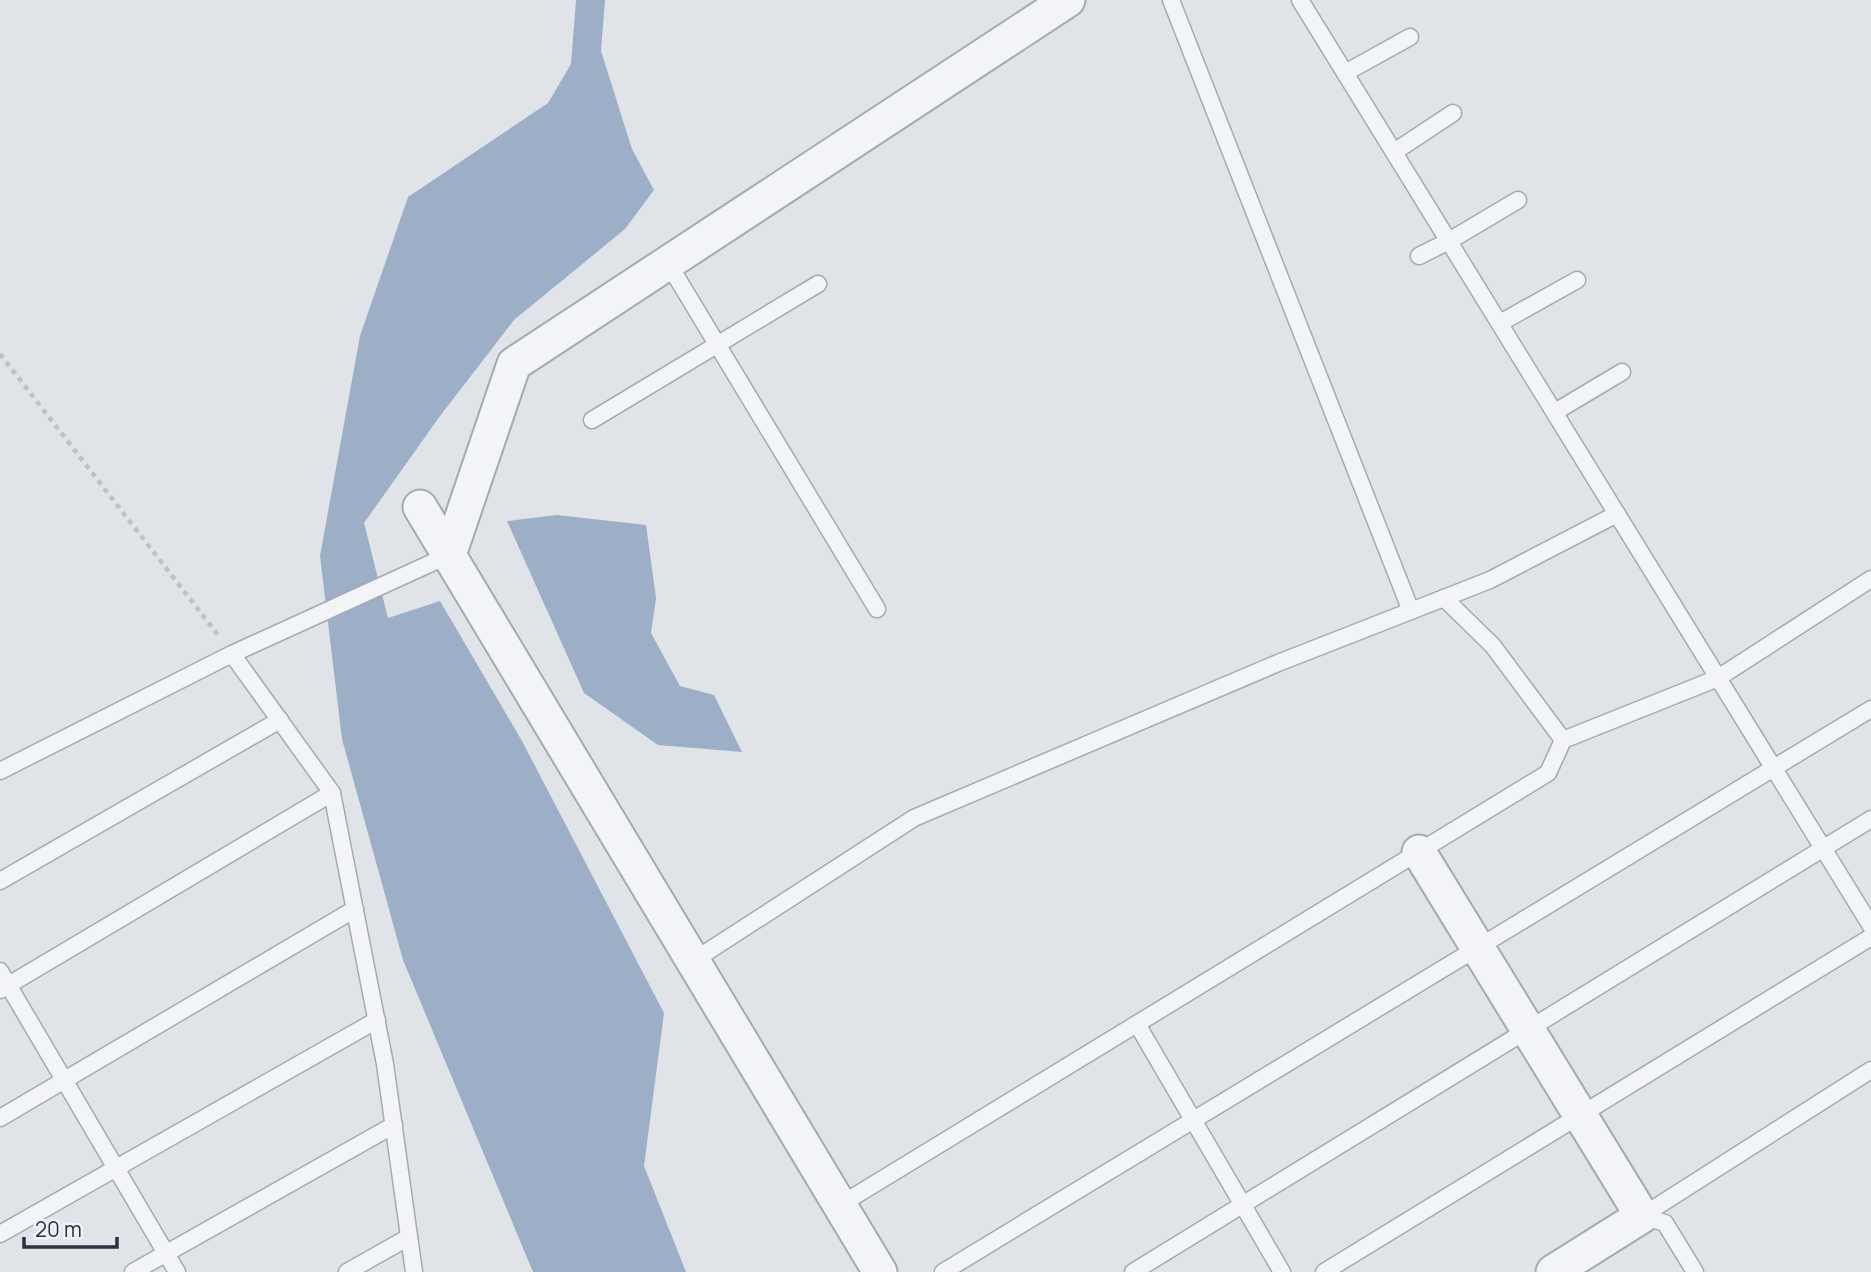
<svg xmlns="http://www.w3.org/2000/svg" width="1871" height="1272" font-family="Manrope,sans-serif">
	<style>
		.water { fill: #9dafc6 }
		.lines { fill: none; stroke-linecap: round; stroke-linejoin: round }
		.service-casing { stroke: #a5aab2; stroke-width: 19 }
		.minor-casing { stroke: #a5aab2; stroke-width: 37 }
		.path { stroke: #bec1c7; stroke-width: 4.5; stroke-dasharray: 5 5; stroke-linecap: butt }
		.service { stroke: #f2f4f7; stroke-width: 16 }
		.minor { stroke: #f2f4f7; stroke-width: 33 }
	</style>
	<rect width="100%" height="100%" fill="#e0e3e8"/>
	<!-- water -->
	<g class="water">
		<polygon points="576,0 605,0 601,51 632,149 654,190 625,229 514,320 440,416 364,523 388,618 440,601 522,741 664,1013 644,1166 686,1272 533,1272 403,960 342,739 320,556 360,336 408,197 548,103 571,64"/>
		<polygon points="557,515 646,525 656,598 651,633 680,686 714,695 742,752 658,745 584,693 507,521"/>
	</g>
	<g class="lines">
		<defs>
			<g id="service">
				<polyline points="1171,0 1411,611"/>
				<polyline points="1300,0 1871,926"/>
				<polyline points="1345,73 1410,37"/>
				<polyline points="1394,152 1453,113"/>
				<polyline points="1419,256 1449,241 1518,200"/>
				<polyline points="668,263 877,609"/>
				<polyline points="1500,323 1577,280"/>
				<polyline points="1555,412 1622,372"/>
				<polyline points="592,420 818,284"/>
				<polyline points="1444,598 1493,646 1563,740"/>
				<polyline points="232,654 332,793 385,1064 414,1272"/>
				<polyline points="0,771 232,654 449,555"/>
				<polyline points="0,881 280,720"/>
				<polyline points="693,961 914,818 1278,663 1490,580 1617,514"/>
				<polyline points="0,971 177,1272"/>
				<polyline points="0,990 332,793"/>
				<polyline points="1137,1024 1282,1272"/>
				<polyline points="0,1118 355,909"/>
				<polyline points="840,1205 1548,773 1563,740 1718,678 1871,579"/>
				<polyline points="1642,1216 1871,1070"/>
				<polyline points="1642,1216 1665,1223 1695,1272"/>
				<polyline points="0,1234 377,1020"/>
				<polyline points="133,1272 394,1125"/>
				<polyline points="347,1272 409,1237"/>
				<polyline points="943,1272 1871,709"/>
				<polyline points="1133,1272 1871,819"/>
				<polyline points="1324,1272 1871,937"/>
			</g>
			<g id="minor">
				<polyline points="420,507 880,1272"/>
				<polyline points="449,555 514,364 1068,0"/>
				<polyline points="1419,852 1642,1216 1553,1272"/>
			</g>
		</defs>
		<!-- service casing -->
		<use href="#service" class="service-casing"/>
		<!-- minor casing -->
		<use href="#minor" class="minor-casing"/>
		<!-- path -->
		<polyline class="path" points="0,354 218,635"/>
		<!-- service -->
		<use href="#service" class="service"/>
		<!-- minor -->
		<use href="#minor" class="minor"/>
	</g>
	<!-- scale -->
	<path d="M24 1237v10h93v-10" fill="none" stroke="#29303f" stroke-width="3.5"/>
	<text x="35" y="1237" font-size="21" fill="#29303f" stroke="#eff2f6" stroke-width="5" paint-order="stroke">20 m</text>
</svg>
